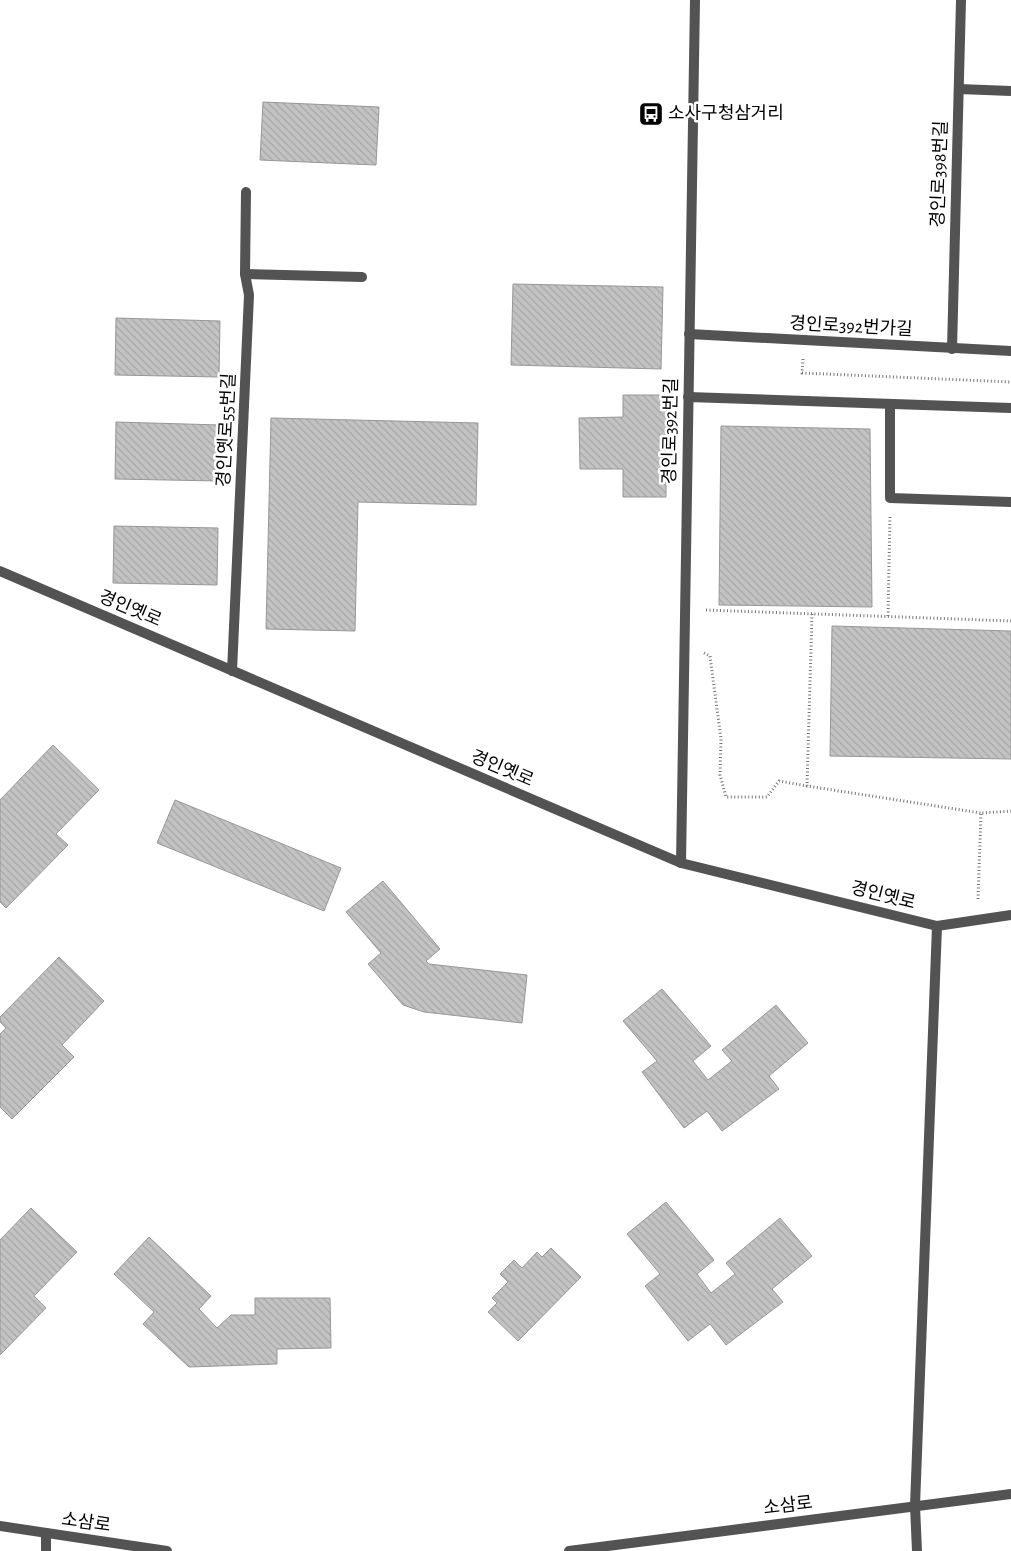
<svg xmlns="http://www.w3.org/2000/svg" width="1011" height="1551" font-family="'Alegreya Sans','Noto Sans KR',sans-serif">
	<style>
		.building { fill: url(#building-back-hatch); stroke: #979797 }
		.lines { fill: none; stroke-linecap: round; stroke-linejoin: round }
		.path { stroke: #757575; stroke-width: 3; stroke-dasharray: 1 2.5; stroke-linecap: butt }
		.service { stroke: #535353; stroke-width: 10 }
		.minor { stroke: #535353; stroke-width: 10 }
		.tertiary { stroke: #535353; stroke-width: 10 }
		.labels { text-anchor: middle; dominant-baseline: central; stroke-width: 5; stroke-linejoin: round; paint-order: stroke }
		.poi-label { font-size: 18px; fill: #000; stroke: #fff; text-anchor: start }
		.street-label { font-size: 18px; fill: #000; stroke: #fff }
	</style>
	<defs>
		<pattern id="building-back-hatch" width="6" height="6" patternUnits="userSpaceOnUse" patternTransform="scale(1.25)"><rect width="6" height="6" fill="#c3c3c3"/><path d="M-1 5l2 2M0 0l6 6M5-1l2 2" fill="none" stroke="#a6a6a6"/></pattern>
	</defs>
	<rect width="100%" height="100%" fill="#fff"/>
	<!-- building -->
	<g class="building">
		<polygon points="263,102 379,107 376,165 260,160"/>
		<polygon points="513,284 663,287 661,369 511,365"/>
		<polygon points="116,318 220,321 219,377 115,375"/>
		<polygon points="623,395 666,395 666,497 623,497 623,469 580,469 579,418 623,417"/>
		<polygon points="271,418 478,423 476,505 358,502 355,631 266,629"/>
		<polygon points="116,422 220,425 219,481 115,479"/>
		<polygon points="721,426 870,429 872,607 719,605"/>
		<polygon points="114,526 218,528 217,585 113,583"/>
		<polygon points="832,626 1011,631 1011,759 830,756"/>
		<polygon points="53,745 99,790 56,834 68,845 6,908 0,902 0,800"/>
		<polygon points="175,800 341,868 324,911 157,843"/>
		<polygon points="383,881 440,949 426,961 429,964 527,975 522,1023 424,1012 403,1005 368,964 381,953 346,912"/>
		<polygon points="59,957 104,1001 62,1045 74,1057 12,1119 0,1107 0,1034 6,1028 0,1022 0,1017"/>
		<polygon points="662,989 711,1046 693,1061 708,1080 732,1061 722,1050 776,1005 808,1043 769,1076 779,1089 722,1131 707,1111 684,1128 642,1072 657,1061 623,1021"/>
		<polygon points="666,1202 714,1260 697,1274 711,1293 735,1274 726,1263 780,1218 812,1256 772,1289 783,1302 726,1345 710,1324 688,1341 645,1286 660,1274 627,1234"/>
		<polygon points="31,1208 77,1252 34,1296 46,1308 0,1355 0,1240"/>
		<polygon points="149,1237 211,1296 199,1309 217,1328 231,1315 255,1315 255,1298 330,1298 331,1348 277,1349 277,1364 189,1367 143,1324 154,1312 114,1274"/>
		<polygon points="551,1248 581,1277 518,1341 488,1312 497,1303 492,1298 508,1282 500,1274 514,1260 522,1268 537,1252 542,1257"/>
	</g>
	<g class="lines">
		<!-- path -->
		<g class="path">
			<polyline points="803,359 802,373 1011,382"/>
			<polyline points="706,610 1011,621"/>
			<polyline points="812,614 807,786 981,813"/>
			<polyline points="888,616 890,516"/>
			<polyline points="704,653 710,656 721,739 720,775 726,797 767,797 779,781 807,786"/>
			<polyline points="978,899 981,813 1011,811"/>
		</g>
		<!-- service -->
		<g class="service">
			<polyline points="959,89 1011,91"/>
			<polyline points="245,274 362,277"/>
			<polyline points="689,334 1011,351"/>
			<polyline points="952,349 961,0"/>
			<polyline points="232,671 249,295 245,274 246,192"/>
			<polyline points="915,1506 917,1551"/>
			<polyline points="46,1533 46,1551"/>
		</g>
		<!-- minor -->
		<g class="minor">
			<polyline points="688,397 1011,408"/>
			<polyline points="890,404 890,498 1011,502"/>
			<polyline points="681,863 695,0"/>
			<polyline points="915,1506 937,926"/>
			<polyline points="0,1526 167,1551"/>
			<polyline points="569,1551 1011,1494"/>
		</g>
		<!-- tertiary -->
		<polyline class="tertiary" points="0,571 681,863 937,926 1011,915"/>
	</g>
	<!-- icons -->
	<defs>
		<symbol id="bus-square" viewBox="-11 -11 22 22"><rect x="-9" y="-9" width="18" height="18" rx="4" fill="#000" stroke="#fff"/><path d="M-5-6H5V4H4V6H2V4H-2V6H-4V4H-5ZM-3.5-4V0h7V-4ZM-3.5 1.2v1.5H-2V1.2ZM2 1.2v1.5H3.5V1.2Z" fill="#fff"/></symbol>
	</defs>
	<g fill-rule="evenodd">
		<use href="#bus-square" x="637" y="100" width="28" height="28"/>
	</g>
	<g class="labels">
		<!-- poi labels -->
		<g class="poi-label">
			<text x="668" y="114">소사구청삼거리</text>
		</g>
		<!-- street labels -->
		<g class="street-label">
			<text transform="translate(940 174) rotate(-88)">경인로398번길</text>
			<text transform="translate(851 327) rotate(3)">경인로392번가길</text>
			<text transform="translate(227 430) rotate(-87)">경인옛로55번길</text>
			<text transform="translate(671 431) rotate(-89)">경인로392번길</text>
			<text transform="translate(130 609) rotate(23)">경인옛로</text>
			<text transform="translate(502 769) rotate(23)">경인옛로</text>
			<text transform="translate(883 896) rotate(14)">경인옛로</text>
			<text transform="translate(788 1506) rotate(-7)">소삼로</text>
			<text transform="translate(86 1523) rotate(8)">소삼로</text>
		</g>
	</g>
</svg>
